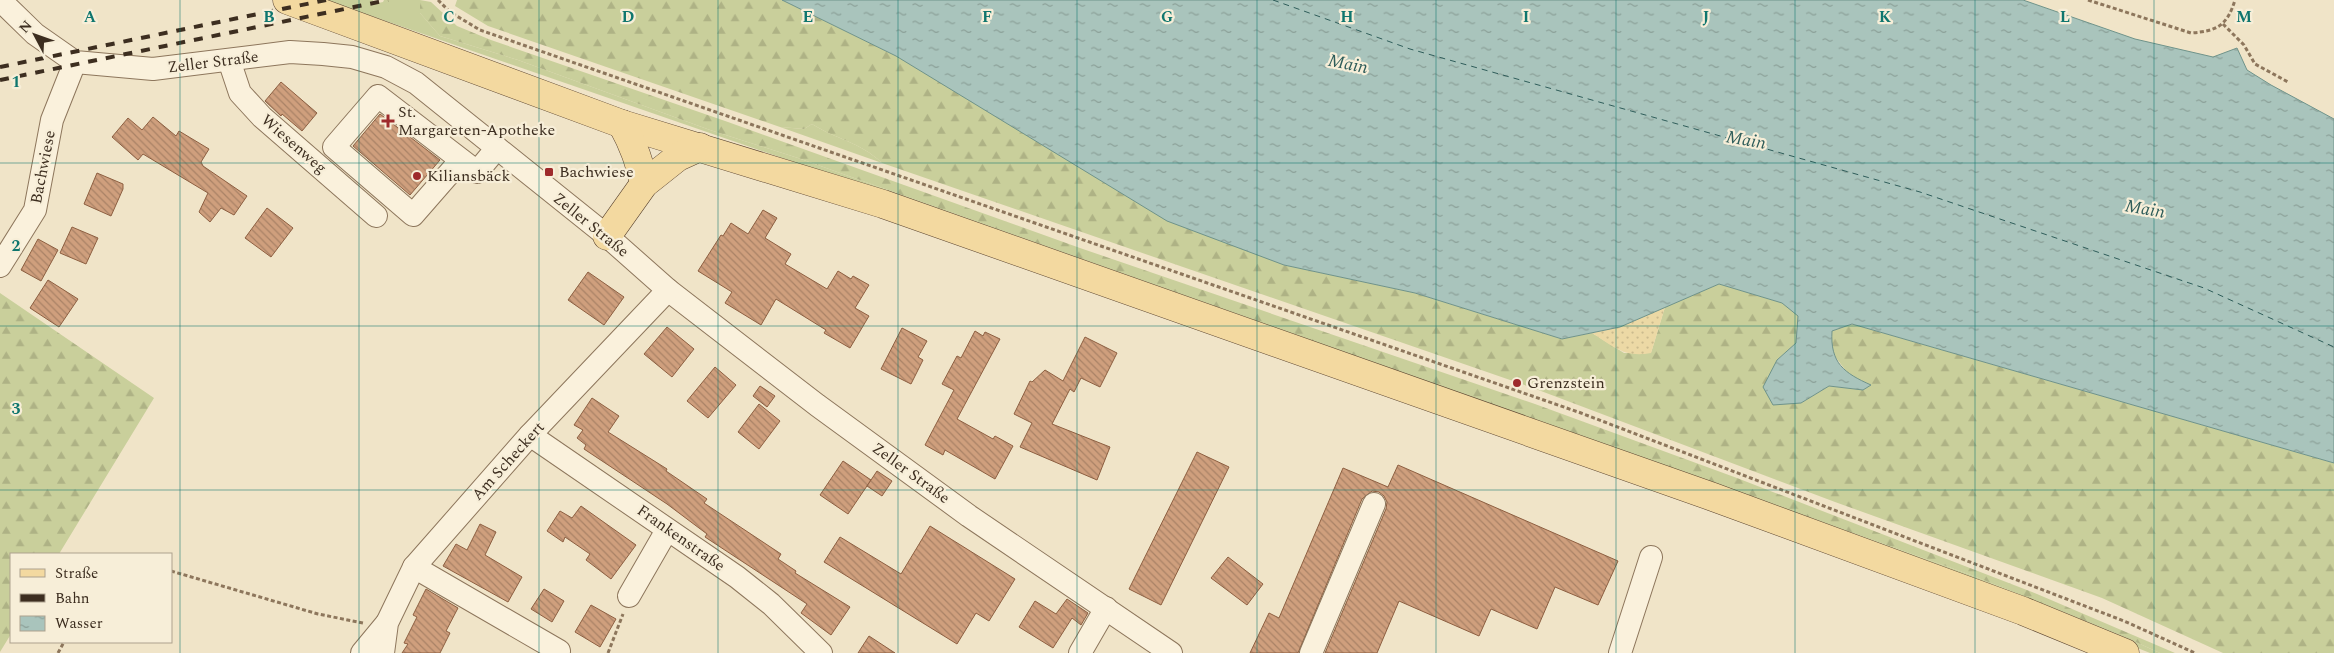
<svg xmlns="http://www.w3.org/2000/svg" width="2334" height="653" font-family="Spectral,serif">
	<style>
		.grass { fill: #c9cf9b }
		.forest { fill: url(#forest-firs) }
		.sand { fill: url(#sand-dots) }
		.water { fill: url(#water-ripples); stroke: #6f938a }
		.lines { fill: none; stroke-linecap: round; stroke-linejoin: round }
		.ferry { stroke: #2f5d5a; stroke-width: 1; stroke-dasharray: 6 5; stroke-linecap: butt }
		.building { fill: url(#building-back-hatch); stroke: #8d5f41 }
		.minor-casing { stroke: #8d765c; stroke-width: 24 }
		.major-casing { stroke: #5b4430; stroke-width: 29 }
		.path { stroke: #8d765c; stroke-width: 3; stroke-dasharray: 4 2.5; stroke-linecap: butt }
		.minor { stroke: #faf1dc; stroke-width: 22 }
		.major { stroke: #f3d9a0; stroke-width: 28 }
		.rail { stroke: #3d2e20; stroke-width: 4; stroke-dasharray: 9 9; stroke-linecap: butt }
		.grid { fill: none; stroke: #0f766e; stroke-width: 1; stroke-opacity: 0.55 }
		.poi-dot { fill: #9e2a2b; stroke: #f7eed8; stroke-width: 2 }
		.labels { text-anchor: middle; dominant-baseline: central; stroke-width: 4.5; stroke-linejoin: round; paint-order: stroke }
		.street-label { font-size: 16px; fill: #3d2e20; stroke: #f7eed8 }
		.poi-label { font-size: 16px; fill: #3d2e20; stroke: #f7eed8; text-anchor: start }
		.water-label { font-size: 18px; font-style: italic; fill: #2f5d5a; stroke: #f7eed8 }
		.grid-label { font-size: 16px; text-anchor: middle; font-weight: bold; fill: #0f766e; stroke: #f7eed8; stroke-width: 4.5; stroke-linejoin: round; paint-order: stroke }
	</style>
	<defs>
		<pattern id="forest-firs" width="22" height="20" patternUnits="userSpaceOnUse" patternTransform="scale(1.25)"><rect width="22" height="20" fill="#c9cf9b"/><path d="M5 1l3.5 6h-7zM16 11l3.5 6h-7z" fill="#aeb285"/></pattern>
		<pattern id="sand-dots" width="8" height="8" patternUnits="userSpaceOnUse" patternTransform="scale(1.25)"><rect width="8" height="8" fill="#ecd9a5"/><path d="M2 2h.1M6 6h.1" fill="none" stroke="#cbbb8e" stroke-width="1.8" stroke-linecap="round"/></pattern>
		<pattern id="water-ripples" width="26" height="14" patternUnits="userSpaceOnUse" patternTransform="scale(1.25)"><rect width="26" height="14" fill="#a9c4bc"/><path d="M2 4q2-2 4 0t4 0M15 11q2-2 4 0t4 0" fill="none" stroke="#8ba098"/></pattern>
		<pattern id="building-back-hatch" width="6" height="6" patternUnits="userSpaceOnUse" patternTransform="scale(1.25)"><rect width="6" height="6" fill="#cf9f7d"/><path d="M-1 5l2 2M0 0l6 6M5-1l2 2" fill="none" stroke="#a98266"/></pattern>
	</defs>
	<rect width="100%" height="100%" fill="#f0e4c8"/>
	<!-- grass -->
	<g class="grass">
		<polygon points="325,0 373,0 374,4 383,2 384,0 420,0 420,13 440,36 518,60 710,130 798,158 1971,575 2120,635 2160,653 2150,653 1974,582 889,195"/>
		<path d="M812,124C837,140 859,141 882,163L780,127L804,129Z"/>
	</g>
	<!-- forest -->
	<g class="forest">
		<polygon points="420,0 431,2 457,26 491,40 728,122 1080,248 1535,404 1737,478 2037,594 2175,653 2160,653 2120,635 1971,575 798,158 710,130 518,60 440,36 420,13"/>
		<path d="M457,0H782L896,56L1284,265L1415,293L1562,339L1592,333L1624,353H1651L1665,307L1719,284L1782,303L1799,316L1796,343L1777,360L1801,403L1829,386L1863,390L1870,385L1849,375L1831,351L1832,331L1852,324L2334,463V653H2223L2102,598L1835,502L1533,388L882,163C859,141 837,140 812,124L804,129L780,127L488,26L455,6Z"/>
		<polygon points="0,293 154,398 59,554 11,554 11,634 0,652"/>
	</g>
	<!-- sand -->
	<path class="sand" d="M1665,307L1651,353C1624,358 1613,346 1592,333L1620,327Z"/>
	<!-- water -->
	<path class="water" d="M782,0H2023L2135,39L2213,57L2237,48L2247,70L2271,85L2334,119V463L1852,324L1832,331C1830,363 1844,373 1871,385L1863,390L1829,386L1801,403L1773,405L1763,387L1777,360L1796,343L1798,316L1782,303L1719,284L1620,327L1562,339L1415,293L1284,265L1167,221L896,56Z"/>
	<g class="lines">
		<!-- ferry -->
		<polyline class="ferry" points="1273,0 1410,49 1920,192 2204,288 2334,347"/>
	</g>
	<!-- building -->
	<g class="building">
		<polygon points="281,82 317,113 302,131 282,114 281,116 265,101"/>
		<polygon points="380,114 440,160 410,195 353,146"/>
		<polygon points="153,117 176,136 179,131 209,149 201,162 203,166 247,196 234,215 221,208 210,222 199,212 208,193 143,154 138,160 112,137 128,118 142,130"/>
		<polygon points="97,173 123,184 123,189 111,216 84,204"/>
		<polygon points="267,208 293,228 271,257 245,238"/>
		<polygon points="763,210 777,218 765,238 791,254 785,264 827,289 838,271 851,279 853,276 869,285 855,308 869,316 850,348 824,333 826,330 776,299 761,325 725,303 732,292 698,271 721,235 723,236 731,223 748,234"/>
		<polygon points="72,227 98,238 86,264 60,253"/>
		<polygon points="38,239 58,250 41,281 21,270"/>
		<polygon points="588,272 624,297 604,325 568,300"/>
		<polygon points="48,280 78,299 59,327 30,308"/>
		<polygon points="667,327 694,349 672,377 644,354"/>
		<polygon points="902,328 927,341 918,357 923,360 911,384 881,369"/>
		<polygon points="975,331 983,336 985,332 1000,339 957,419 993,439 995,436 1013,446 995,479 945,450 943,455 925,445 954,390 942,384 957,356 961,358"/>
		<polygon points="1085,337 1117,353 1100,387 1081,378 1074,392 1070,389 1052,424 1110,447 1097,480 1020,447 1032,423 1014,414 1030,381 1032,382 1045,370 1063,381"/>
		<polygon points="715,367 736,385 708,418 687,401"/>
		<polygon points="760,386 775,396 767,407 753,396"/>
		<polygon points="592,398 619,416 608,432 667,469 666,471 707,499 704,503 781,554 778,559 796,571 795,573 850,607 831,635 801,613 807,604 705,537 707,534 667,504 584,449 586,445 577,438 583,430 574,425"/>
		<polygon points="759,404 780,421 759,449 738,432"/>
		<polygon points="1197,452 1229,467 1161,605 1129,589"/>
		<polygon points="843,461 871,480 848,514 820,495"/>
		<polygon points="1398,465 1618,561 1598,605 1555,587 1537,629 1491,609 1479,636 1399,601 1377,653 1325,653 1386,509 1387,502 1384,496 1379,492 1372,491 1362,499 1298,653 1250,653 1269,613 1279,618 1343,468 1388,487"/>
		<polygon points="877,471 892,481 882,496 867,486"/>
		<polygon points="581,506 636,545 611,579 586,560 590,554 565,537 563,542 547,531 560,511 572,518"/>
		<polygon points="480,524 496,532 485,555 522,577 508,602 443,566 456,544 467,550"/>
		<polygon points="930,526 1015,579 989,621 976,613 957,644 824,562 840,537 901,574"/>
		<polygon points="1228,557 1263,584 1247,605 1211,578"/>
		<polygon points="426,589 458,608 446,631 450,633 440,653 402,653 408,644 404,643 417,617 413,615"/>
		<polygon points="544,589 564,601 552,622 531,609"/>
		<polygon points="1067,599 1088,613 1081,625 1072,618 1053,648 1019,627 1035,601 1056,614"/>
		<polygon points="591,605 616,619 600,647 575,632"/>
		<polygon points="869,636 895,653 858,653"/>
	</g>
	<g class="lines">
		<defs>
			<g id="minor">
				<polyline points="0,0 35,34 75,62 153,69 290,52 323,54 352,57 386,67 416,83 607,236 668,290 817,405 969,516 1171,653"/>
				<polyline points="229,60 240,93 262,117 376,216"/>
				<polyline points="461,160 413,215 334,147 378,96 477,172 497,148"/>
				<polyline points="0,266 35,210 52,120 75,62"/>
				<polyline points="530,435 737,577 771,604 821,653"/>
				<polyline points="414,567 559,651"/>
				<polyline points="629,596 667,530"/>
				<polyline points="362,653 386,624"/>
				<polyline points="383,653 387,623 414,567 530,435 668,290"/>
				<polyline points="1080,653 1106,608"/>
				<polyline points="1311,653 1374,504"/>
				<polyline points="1620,653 1651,557"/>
			</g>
			<g id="major">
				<polyline points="287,0 622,124 883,204 1713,497 2023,611 2125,653"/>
				<path d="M622,124C633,144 640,161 644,184"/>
				<polyline points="607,236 644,184 678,157 700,147"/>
			</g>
		</defs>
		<!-- minor casing -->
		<use href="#minor" class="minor-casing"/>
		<!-- major casing -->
		<use href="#major" class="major-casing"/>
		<!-- path -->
		<g class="path">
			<polyline points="438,0 450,12 480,30 1581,413 2124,621 2195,653"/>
			<path d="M2088,0L2191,33C2217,31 2227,26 2235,0"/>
			<polyline points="2223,24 2244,45 2255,64 2288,82"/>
			<polyline points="171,571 318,614 363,623"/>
			<polyline points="58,653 64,642"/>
			<polyline points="608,653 623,614"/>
		</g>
		<!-- minor -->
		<use href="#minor" class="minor"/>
		<!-- major -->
		<use href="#major" class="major"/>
		<!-- rail -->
		<g class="rail">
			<polyline points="0,67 326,0"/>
			<polyline points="0,80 388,0"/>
		</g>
	</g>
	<!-- grid -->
	<path class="grid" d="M180,0V653M359,0V653M539,0V653M718,0V653M898,0V653M1077,0V653M1257,0V653M1436,0V653M1616,0V653M1795,0V653M1975,0V653M2154,0V653M0,163H2334M0,326H2334M0,490H2334"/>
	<!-- markers -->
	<g class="poi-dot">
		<path d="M385.5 113.5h5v5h5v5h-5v5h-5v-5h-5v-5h5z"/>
		<rect x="544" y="167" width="10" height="10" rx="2.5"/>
		<circle cx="417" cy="176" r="5"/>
		<circle cx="1517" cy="383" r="5"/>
	</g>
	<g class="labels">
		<!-- street labels -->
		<g class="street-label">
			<text transform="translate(213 62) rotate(-7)">Zeller Straße</text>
			<text transform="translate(294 144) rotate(41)">Wiesenweg</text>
			<text transform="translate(43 167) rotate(-79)">Bachwiese</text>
			<text transform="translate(591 225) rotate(39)">Zeller Straße</text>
			<text transform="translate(508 461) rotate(-48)">Am Scheckert</text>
			<text transform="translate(911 473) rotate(36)">Zeller Straße</text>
			<text transform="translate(681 538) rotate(35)">Frankenstraße</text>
		</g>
		<!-- poi labels -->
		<g class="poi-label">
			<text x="398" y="112">St.<tspan x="398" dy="18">Margareten-Apotheke</tspan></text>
			<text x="559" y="172">Bachwiese</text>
			<text x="427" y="176">Kiliansbäck</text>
			<text x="1527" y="383">Grenzstein</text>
		</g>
		<!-- water labels -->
		<g class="water-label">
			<text transform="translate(1348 64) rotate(11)">Main</text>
			<text transform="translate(1746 140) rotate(10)">Main</text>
			<text transform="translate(2145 209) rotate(10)">Main</text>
		</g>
	</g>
	<g class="grid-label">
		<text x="90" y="22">A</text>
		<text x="269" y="22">B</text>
		<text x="449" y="22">C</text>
		<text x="628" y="22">D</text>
		<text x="808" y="22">E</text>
		<text x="987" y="22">F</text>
		<text x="1167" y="22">G</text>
		<text x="1347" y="22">H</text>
		<text x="1526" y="22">I</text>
		<text x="1706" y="22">J</text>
		<text x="1885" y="22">K</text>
		<text x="2065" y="22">L</text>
		<text x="2244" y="22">M</text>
		<text x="16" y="87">1</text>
		<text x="16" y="251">2</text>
		<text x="16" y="414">3</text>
	</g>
	<!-- legend -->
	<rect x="10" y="553" width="162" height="90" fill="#f7eed8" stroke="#ada18e"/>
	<rect x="20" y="569" width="25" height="8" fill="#f3d9a0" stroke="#ada18e"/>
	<text x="55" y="578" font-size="15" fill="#3d2e20">Straße</text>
	<rect x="20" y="594" width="25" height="8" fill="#3d2e20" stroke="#ada18e"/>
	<text x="55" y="603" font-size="15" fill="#3d2e20">Bahn</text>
	<rect x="20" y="616" width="25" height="15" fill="url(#water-ripples)" stroke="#ada18e"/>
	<text x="55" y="628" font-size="15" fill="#3d2e20">Wasser</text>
	<!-- north arrow -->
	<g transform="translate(35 35) rotate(311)" stroke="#f7eed8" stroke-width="4" paint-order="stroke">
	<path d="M0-4L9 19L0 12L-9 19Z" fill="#3d2e20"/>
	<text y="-8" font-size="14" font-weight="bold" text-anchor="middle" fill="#3d2e20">N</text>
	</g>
</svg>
